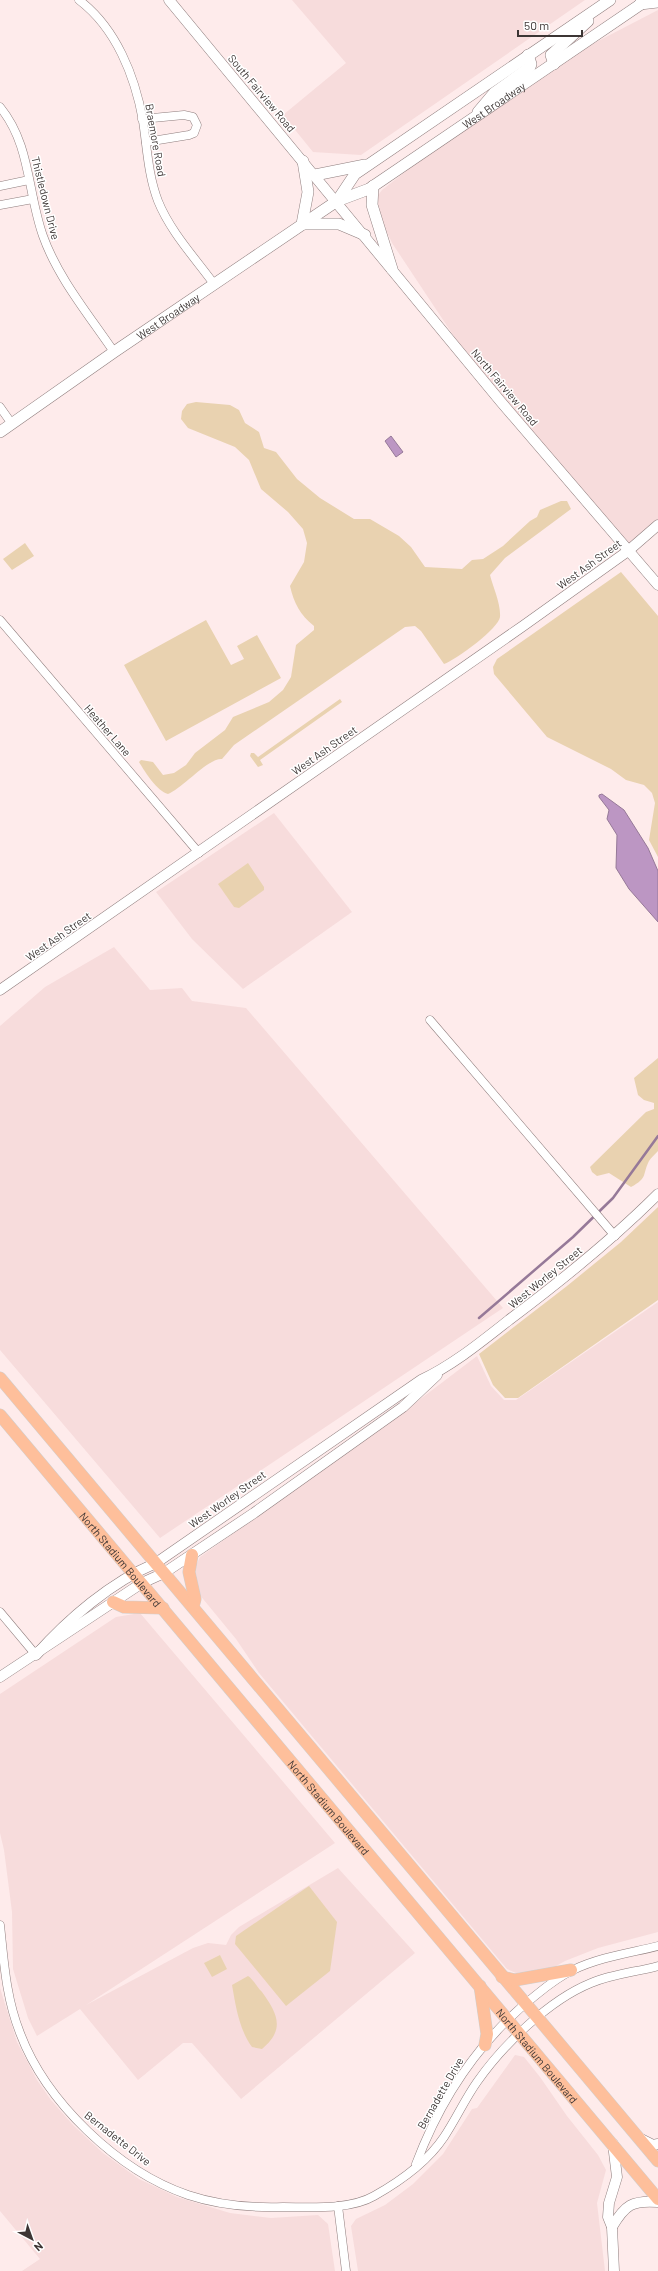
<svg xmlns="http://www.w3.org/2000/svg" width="658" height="2271" font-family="Barlow,sans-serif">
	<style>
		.built { fill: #f7dcdc }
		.green { fill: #e9d2b0 }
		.water { fill: #bc96c3; stroke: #967998 }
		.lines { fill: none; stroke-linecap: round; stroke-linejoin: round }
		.stream { stroke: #967998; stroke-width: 2.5 }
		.minor-casing { stroke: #8e7d7d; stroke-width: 9 }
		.tertiary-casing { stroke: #8e7d7d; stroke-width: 11 }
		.secondary-casing { stroke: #8e7d7d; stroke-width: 12 }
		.primary-casing { stroke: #d0cfce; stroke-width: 13 }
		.minor { stroke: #fff; stroke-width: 8 }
		.tertiary { stroke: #fff; stroke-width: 10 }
		.secondary { stroke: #fff; stroke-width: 11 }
		.primary { stroke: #febf9b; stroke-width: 12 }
		.labels { text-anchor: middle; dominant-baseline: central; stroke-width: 3; stroke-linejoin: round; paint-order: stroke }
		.street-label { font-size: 11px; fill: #3c3534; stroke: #fff }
	</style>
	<rect width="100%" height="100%" fill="#feebeb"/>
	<!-- built -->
	<g class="built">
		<polygon points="292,0 585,0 361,155 313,152 283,115 346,63"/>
		<polygon points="658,10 658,525 628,551 483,380 392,243 378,213 376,198 382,190 475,117 554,64"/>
		<polygon points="274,813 352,912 243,989 192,939 156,892"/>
		<polygon points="114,947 150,990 182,988 192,1001 246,1008 503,1308 160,1538 0,1350 0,1026 45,987"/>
		<polygon points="658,1302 658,1932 598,1948 565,1961 547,1971 516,1973 507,1969 259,1673 236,1639 199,1594 195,1567 200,1557 377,1432 477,1356 491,1386 504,1400 516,1400"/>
		<polygon points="140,1613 335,1843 86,2005 193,1948 208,1943 226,1945 231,1935 239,1927 338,1868 415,1953 241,2099 192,2043 183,2043 138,2080 80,2009 37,2036 28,2018 13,1969 12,1912 4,1850 0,1833 0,1694 116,1617"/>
		<polygon points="0,1988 17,2042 37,2080 51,2100 73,2125 103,2153 139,2179 177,2197 230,2213 271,2218 318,2215 328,2224 335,2271 22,2271 40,2259 0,2211"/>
		<polygon points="515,2055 524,2057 540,2077 567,2116 598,2155 606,2170 597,2203 605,2271 358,2271 351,2226 356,2219 385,2205 413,2184 443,2154 472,2109 477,2108"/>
	</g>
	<!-- green -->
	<g class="green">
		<path d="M196,402L230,405L239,410L245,423L259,432L264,448L276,452L297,479L320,498L354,519H370L399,536L411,547L425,567L462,569L472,560L483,559L503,546L530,521L537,517L540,510L561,501H567L571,509L505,558L490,575C493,587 501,604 500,617C499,628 456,660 444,664L421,631L415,626L405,627L234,745L222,759C208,758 183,788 168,794C157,791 145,772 139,762L141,760L153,762L163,775L174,773L186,765L195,753L225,730L233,717L269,702L283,690L291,677L296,645L314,630V626C300,615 294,603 290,586L304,562L307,543L303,529L288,512L261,489L249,460L235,447L188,428L181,419L182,411L187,404Z"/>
		<polygon points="25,543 34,556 12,570 3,559"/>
		<polygon points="621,572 658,616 658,857 649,840 655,803 652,793 644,785 626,780 611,769 547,737 494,674 493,667 497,659"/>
		<polygon points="206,620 231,665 244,659 237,646 257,635 281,678 166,741 124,665"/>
		<polygon points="340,699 342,702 260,760 263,765 258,767 250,756 251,753 254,753 258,757"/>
		<polygon points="248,863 264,887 264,890 239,908 234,907 218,884"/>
		<path d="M658,1058V1151C655,1154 651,1158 649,1161C642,1175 648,1178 631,1187L609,1173L597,1176L592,1172L590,1167L646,1112L654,1109V1103L644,1100L638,1095L634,1078Z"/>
		<polygon points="658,1207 658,1300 518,1398 505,1398 493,1385 479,1354 567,1286 621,1242"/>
		<polygon points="309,1886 337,1922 330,1971 286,2006 235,1944 236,1936"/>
		<polygon points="220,1955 227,1969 212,1977 204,1963"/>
		<path d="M248,1976C253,1979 257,1987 262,1992C277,2013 286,2029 262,2049L252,2047C239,2029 236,2007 232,1985Z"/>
	</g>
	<!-- water -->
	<g class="water">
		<polygon points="391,436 403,452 396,457 385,441"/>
		<polygon points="602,794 624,810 648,848 658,871 658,922 629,889 616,868 617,835 607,819 609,810 599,797 599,795"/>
	</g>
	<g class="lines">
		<!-- stream -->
		<polyline class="stream" points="479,1318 573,1237 613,1198 658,1136"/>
		<defs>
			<g id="minor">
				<path d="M79,0C116,28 135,76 143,121C147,147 148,175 158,201C170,231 195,258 214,284"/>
				<path d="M0,107C31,145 27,191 43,236C58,278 89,315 114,352"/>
				<polyline points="142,119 184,115 193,117 197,125 194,133 189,135 146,142"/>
				<polyline points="0,186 29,180"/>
				<polyline points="0,205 33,199"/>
				<polyline points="0,407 12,424"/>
				<polyline points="0,620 199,853"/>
				<polyline points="430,1020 615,1236"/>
				<polyline points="0,1612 36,1655"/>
				<path d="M0,1925C4,1962 6,1998 20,2033C46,2102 118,2171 188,2195C218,2205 252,2208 283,2207C311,2207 350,2210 374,2196C399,2182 428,2161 444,2137C456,2119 465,2099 477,2082C503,2045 549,2000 591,1983C612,1974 636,1972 658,1966"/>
				<path d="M416,2164C441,2098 480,2039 536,1995C547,1986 560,1976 573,1970C600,1957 630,1953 658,1946"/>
				<polyline points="338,2206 346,2271"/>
			</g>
			<g id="tertiary">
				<polyline points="169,0 501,402 658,585"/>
				<polyline points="0,990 523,626 628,551 658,525"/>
				<path d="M36,1655C68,1619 111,1582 156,1563L421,1380C453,1365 481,1342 509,1320C561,1281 612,1240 658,1194"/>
				<polyline points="0,1677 142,1583 164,1573 254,1513 403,1407 437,1375"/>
				<polyline points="639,2138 653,2145 658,2144"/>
				<polyline points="613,2144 617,2177 609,2203 608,2217 612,2227 614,2271"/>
				<path d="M612,2227C625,2205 632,2200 658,2202"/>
			</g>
			<g id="secondary">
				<polyline points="640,4 658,2"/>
				<polyline points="554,64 551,55 588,21"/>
				<polyline points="478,112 494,93 530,67 531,64 528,55"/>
				<polyline points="303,161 308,192 302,224 339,224 365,235"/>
				<polyline points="315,175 365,165"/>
				<polyline points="373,186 372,205 392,269"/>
				<polyline points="337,201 355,174 610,0"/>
				<path id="s1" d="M0,432L114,352L337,201L369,189L647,0"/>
			</g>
			<g id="primary">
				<polyline points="0,1378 658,2161"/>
				<path id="s2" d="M0,1415L658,2199"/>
				<polyline points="192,1555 189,1572 195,1599 193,1607"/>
				<polyline points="113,1602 124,1607 163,1608"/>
				<polyline points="502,1977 515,1980 571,1970"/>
				<polyline points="480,1986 487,2034 485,2045"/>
			</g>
		</defs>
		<!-- minor casing -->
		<use href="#minor" class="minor-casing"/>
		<!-- tertiary casing -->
		<use href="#tertiary" class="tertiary-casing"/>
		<!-- secondary casing -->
		<use href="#secondary" class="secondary-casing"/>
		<!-- primary casing -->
		<use href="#primary" class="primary-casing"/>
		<!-- minor -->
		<use href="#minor" class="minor"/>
		<!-- tertiary -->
		<use href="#tertiary" class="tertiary"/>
		<!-- secondary -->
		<use href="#secondary" class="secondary"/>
		<!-- primary -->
		<use href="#primary" class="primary"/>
	</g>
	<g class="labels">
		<!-- street labels -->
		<g class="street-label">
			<text transform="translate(262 93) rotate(50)">South Fairview Road</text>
			<text stroke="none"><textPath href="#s1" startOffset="593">West Broadway</textPath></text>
			<text transform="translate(156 140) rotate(80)">Braemore Road</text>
			<text transform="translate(46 198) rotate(76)">Thistledown Drive</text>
			<text stroke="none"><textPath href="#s1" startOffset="204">West Broadway</textPath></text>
			<text transform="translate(505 387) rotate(50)">North Fairview Road</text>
			<text transform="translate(589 564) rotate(-36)">West Ash Street</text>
			<text transform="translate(108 730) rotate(49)">Heather Lane</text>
			<text transform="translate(324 750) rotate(-35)">West Ash Street</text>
			<text transform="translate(58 936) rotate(-35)">West Ash Street</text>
			<text transform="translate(545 1277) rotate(-39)">West Worley Street</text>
			<text transform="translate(227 1499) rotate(-35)">West Worley Street</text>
			<text stroke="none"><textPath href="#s2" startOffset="188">North Stadium Boulevard</textPath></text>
			<text stroke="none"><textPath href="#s2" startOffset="512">North Stadium Boulevard</textPath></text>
			<text stroke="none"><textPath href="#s2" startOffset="836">North Stadium Boulevard</textPath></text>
			<text transform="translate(440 2093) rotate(-60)">Bernadette Drive</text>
			<text transform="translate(118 2138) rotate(38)">Bernadette Drive</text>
		</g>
	</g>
	<!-- north arrow -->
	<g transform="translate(32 2239) rotate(139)" stroke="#ffffff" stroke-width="3" paint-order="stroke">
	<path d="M0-3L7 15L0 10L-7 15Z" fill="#3c3534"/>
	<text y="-6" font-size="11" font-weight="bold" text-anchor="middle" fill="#3c3534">N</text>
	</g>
	<!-- scale -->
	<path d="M518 30v6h64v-6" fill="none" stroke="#3c3534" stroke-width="2"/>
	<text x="524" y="30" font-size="12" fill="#3c3534" stroke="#ffffff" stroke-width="3" paint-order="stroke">50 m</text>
</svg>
